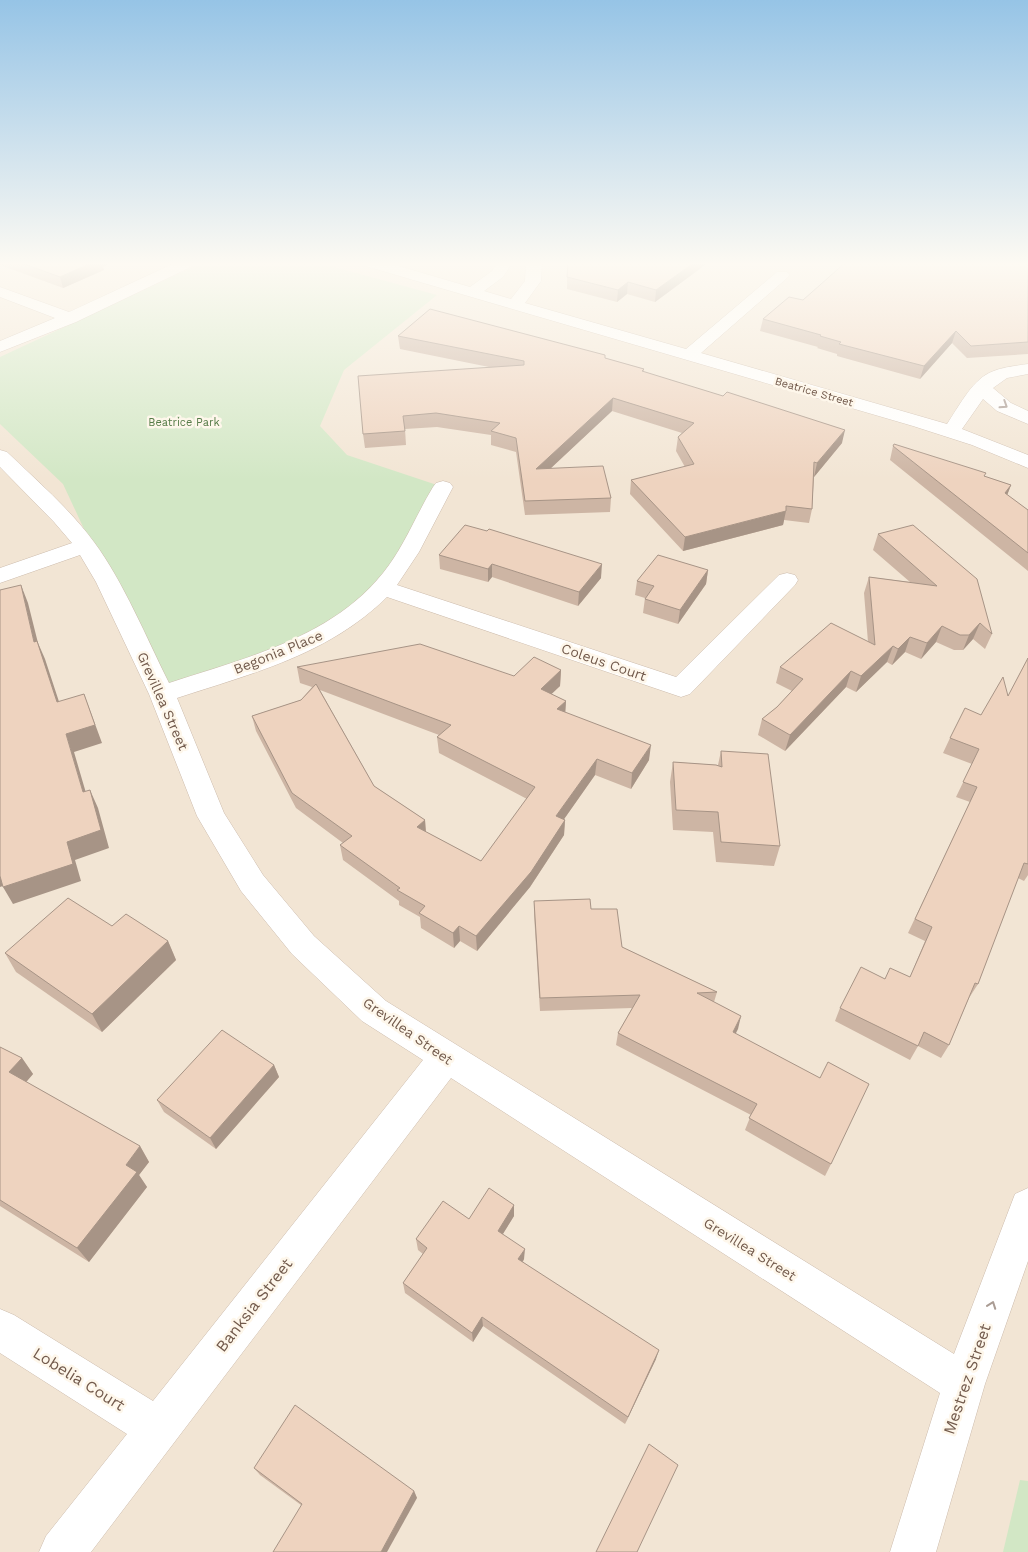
<svg xmlns="http://www.w3.org/2000/svg" width="1028" height="1552" font-family="'Work Sans',sans-serif">
	<style>
		.residential { fill: #f2e5d4 }
		.green { fill: #d2e7c5 }
		.lines { fill: none; stroke-linecap: round; stroke-linejoin: round }
		.minor-casing { stroke: #ccbbac; stroke-width: 1 }
		.minor { fill: #fff; fill-rule: evenodd }
		.wall { fill: #cdb5a4; fill-rule: evenodd }
		.shaded-wall { fill: #a79486 }
		.building { fill: #eed3bf; stroke: #a79486 }
		.oneway { stroke: #aa9c94 }
		.labels { text-anchor: middle; dominant-baseline: central; stroke-width: 5; stroke-linejoin: round; paint-order: stroke }
		.far-street-label { font-size: 11px; fill: #725a4c; stroke: #fef7eb }
		.far-park-label { font-size: 11px; fill: #567c48; stroke: #fef7eb }
		.street-label { font-size: 14px; fill: #725a4c; stroke: #fef7eb }
		.near-street-label { font-size: 16px; fill: #725a4c; stroke: #fef7eb }
	</style>
	<rect width="100%" height="100%" fill="#fbf3e5"/>
	<!-- residential -->
	<rect class="residential" x="0" y="262" width="1028" height="1290"/>
	<!-- green -->
	<g class="green">
		<polygon points="204,262 316,262 437,295 344,370 320,426 347,455 443,487 383,588 308,642 165,702 63,484 0,424 0,357"/>
		<polygon points="1020,1480 1028,1481 1028,1552 1003,1552"/>
	</g>
	<g class="lines">
		<defs>
			<g id="minor">
				<polygon points="177,262 197,262 195,265 76,322 0,352 0,341 55,318 0,297 0,287 69,312"/>
				<path d="M360,262H385L470,287L492,271L498,262H513L503,277L484,291L511,299L525,281L526,262H542L541,281L525,303L686,349L777,272H787L790,275L787,278L701,353L947,424C958,408 971,382 989,373C1001,367 1015,366 1028,364V374L1007,378L993,388L1011,403L1028,411V424L997,411L983,399L962,429L1028,455V468L972,445L913,426L362,265Z"/>
				<path d="M0,450L7,452C37,481 69,508 94,542C123,581 147,639 169,683C245,658 331,638 383,573C404,547 416,515 433,487L436,483L443,481L450,483L453,487L419,552L397,585L676,677L779,575L787,573L795,575L798,580L795,585L690,694L681,697L387,597C328,655 253,673 177,698L224,813L263,875L314,936L386,1001L954,1354L1015,1194L1028,1188V1261L985,1384L936,1552H890L940,1393L451,1078L91,1552H39L46,1536L127,1434L0,1353V1309L14,1315L153,1401L423,1060L362,1021L292,954L241,891L197,816L149,694L96,582L80,555L0,583V568L72,543L54,522L0,467Z"/>
			</g>
		</defs>
		<!-- minor casing -->
		<use href="#minor" class="minor-casing"/>
		<!-- minor -->
		<use href="#minor" class="minor"/>
	</g>
	<!-- wall -->
	<g class="wall">
		<polygon points="0,262 112,262 103,267 104,270 63,288 0,265"/>
		<polygon points="567,262 709,262 655,302 627,294 617,302 567,289"/>
		<polygon points="1028,262 1028,354 967,358 952,343 920,379 837,356 837,354 817,348 818,347 760,331 763,319 803,300"/>
		<polygon points="398,336 605,355 605,358 644,369 644,372 842,443 814,477 812,509 809,523 784,520 783,525 683,551 630,494 631,480 685,467 676,451 678,437 682,433 612,411 551,468 611,498 610,512 525,515 516,452 491,445 491,435 437,427 405,429 406,445 365,448 363,434 489,367 400,349"/>
		<polygon points="893,446 1011,485 1007,495 1028,510 1028,571 890,460"/>
		<polygon points="878,534 992,634 985,649 973,639 963,650 954,650 936,642 921,659 905,652 892,665 887,662 856,692 846,687 785,751 758,735 762,719 777,707 792,691 776,683 780,667 868,642 864,593 869,577 910,582 873,550"/>
		<polygon points="439,555 601,578 578,606 492,577 488,582 440,569"/>
		<polygon points="708,570 706,584 678,624 643,613 645,598 635,595 637,581"/>
		<polygon points="1028,658 1028,875 1024,881 1018,878 978,984 969,998 949,1045 941,1058 918,1046 910,1060 835,1021 840,1008 910,977 925,941 908,933 970,802 956,797 972,764 943,753 950,738 981,715 1008,696"/>
		<path d="M297,667L514,676L561,670L560,686L551,694L566,701L565,712L649,760L631,789L595,775L564,819L565,820L564,835L530,887L477,951L460,941L454,948L421,928L420,917L399,905V901L343,860L340,845L343,843L296,808L256,731L252,716L301,700L312,687L300,683ZM320,690L439,735L437,737L439,753L527,799L481,861L426,832L425,820L374,786Z"/>
		<polygon points="721,751 780,846 774,866 716,862 713,832 673,830 670,782 673,762 718,765"/>
		<polygon points="534,901 591,909 622,947 717,992 714,1002 741,1016 735,1033 831,1164 825,1176 745,1130 751,1115 616,1045 618,1033 632,1008 540,1011 534,914"/>
		<polygon points="168,941 176,960 102,1032 16,972 5,953"/>
		<polygon points="0,1047 22,1058 33,1074 26,1082 140,1146 149,1162 139,1175 147,1187 89,1262 0,1206"/>
		<polygon points="274,1065 279,1077 216,1149 164,1112 157,1100"/>
		<polygon points="514,1205 514,1216 502,1235 524,1259 523,1262 656,1359 625,1424 483,1326 473,1342 405,1293 403,1283 423,1254 418,1250 416,1239 469,1219"/>
		<polygon points="254,1468 414,1491 417,1498 301,1505 260,1475"/>
	</g>
	<!-- shaded-wall -->
	<g class="shaded-wall">
		<polygon points="93,262 112,262 103,267 104,270 63,288 60,277"/>
		<polygon points="695,262 709,262 655,302 656,290"/>
		<polygon points="628,282 627,294 617,302 618,290"/>
		<polygon points="956,331 952,343 920,379 924,366"/>
		<polygon points="613,398 612,411 536,482 536,469"/>
		<polygon points="845,430 842,443 814,477 817,463"/>
		<polygon points="1011,485 1006,498 1005,493"/>
		<polygon points="786,511 783,525 683,551 685,537"/>
		<polygon points="492,564 492,577 488,582 488,569"/>
		<polygon points="602,564 601,578 578,606 579,592"/>
		<polygon points="708,570 706,584 678,624 680,610"/>
		<polygon points="21,585 28,603 38,643 45,659 65,720 57,702 34,642"/>
		<polygon points="980,623 973,639 963,650 969,635"/>
		<polygon points="942,626 936,642 921,659 927,643"/>
		<polygon points="910,637 905,652 892,665 898,649"/>
		<polygon points="893,646 887,662 856,692 861,676"/>
		<polygon points="561,670 560,686 540,705 541,689"/>
		<polygon points="851,671 846,687 785,751 790,735"/>
		<polygon points="84,694 102,743 74,752 91,810 83,792 66,734"/>
		<polygon points="566,701 565,717 557,709"/>
		<polygon points="651,745 649,760 631,789 632,773"/>
		<polygon points="597,759 595,775 555,832 556,816"/>
		<polygon points="90,790 98,808 109,848 75,860 81,881 13,904 3,887"/>
		<polygon points="425,820 426,835 417,827"/>
		<polygon points="565,820 564,835 530,887 477,951 476,936"/>
		<polygon points="0,870 8,884 0,887"/>
		<polygon points="459,926 460,941 454,948 453,933"/>
		<polygon points="168,941 176,960 102,1032 92,1014"/>
		<polygon points="741,1016 738,1029 730,1045 733,1032"/>
		<polygon points="22,1058 33,1074 21,1088 9,1072"/>
		<polygon points="274,1065 279,1077 216,1149 210,1138"/>
		<polygon points="140,1146 149,1162 139,1175 147,1187 89,1262 77,1248 126,1165"/>
		<polygon points="514,1205 514,1216 498,1242 498,1231"/>
		<polygon points="525,1249 524,1259 518,1269 518,1259"/>
		<polygon points="482,1317 483,1326 473,1342 472,1333"/>
		<polygon points="659,1350 656,1359 625,1424 628,1417"/>
		<polygon points="414,1491 417,1498 387,1552 381,1552"/>
	</g>
	<!-- building -->
	<g class="building">
		<polygon points="19,262 93,262 60,277"/>
		<polygon points="568,262 695,262 656,290 628,282 618,290 567,277"/>
		<polygon points="846,262 1028,262 1028,342 971,346 956,331 924,366 839,344 841,342 820,336 821,335 763,319 789,297 803,300"/>
		<polygon points="430,309 605,355 605,358 644,369 642,371 723,396 727,392 845,430 817,463 814,462 812,509 786,506 786,511 685,537 631,480 694,464 678,437 694,423 613,398 536,469 603,466 611,498 525,501 516,438 491,431 500,423 436,413 403,416 405,431 363,434 358,376 524,365 524,361 398,336"/>
		<polygon points="894,444 986,473 984,476 1011,485 1005,493 1028,510 1028,553 893,446"/>
		<polygon points="465,525 487,531 489,529 602,564 579,592 492,564 488,569 439,555"/>
		<polygon points="913,525 977,579 992,634 980,623 969,635 960,635 942,626 927,643 910,637 898,649 893,646 861,676 851,671 790,735 762,719 777,707 803,679 780,667 831,623 875,645 869,577 937,586 878,534"/>
		<polygon points="658,555 708,570 680,610 645,599 654,586 637,581"/>
		<polygon points="21,585 34,642 37,641 57,702 84,694 95,725 66,734 83,792 90,790 101,830 67,842 73,864 3,887 0,876 0,590"/>
		<polygon points="420,644 514,676 534,657 561,670 541,689 566,701 557,709 651,745 632,773 597,759 556,816 565,820 531,872 476,936 459,926 453,933 419,913 425,906 397,890 400,888 340,845 352,836 292,793 252,716 301,700 316,684 374,786 425,820 417,827 481,861 535,787 437,737 451,725 297,667"/>
		<polygon points="1028,658 1028,864 1024,863 978,984 975,983 949,1045 924,1032 918,1046 840,1008 861,967 885,979 890,968 910,977 932,927 915,919 977,787 963,782 979,749 950,738 965,708 981,715 1003,677 1008,696"/>
		<polygon points="721,751 768,754 780,846 721,842 718,812 676,810 673,762 716,765 722,767"/>
		<polygon points="68,898 112,926 126,914 168,941 92,1014 5,953"/>
		<polygon points="590,899 591,909 617,909 622,947 717,992 697,993 741,1016 733,1032 820,1078 828,1062 869,1084 831,1164 749,1118 757,1104 618,1033 640,995 540,998 534,901"/>
		<polygon points="222,1030 274,1065 210,1138 157,1100"/>
		<polygon points="0,1047 22,1058 9,1072 140,1146 126,1165 137,1172 77,1248 0,1200"/>
		<polygon points="489,1188 514,1205 498,1231 525,1249 518,1259 659,1350 628,1417 482,1317 472,1333 403,1283 427,1248 416,1239 443,1201 469,1219"/>
		<polygon points="295,1405 414,1491 381,1552 273,1552 302,1504 254,1468"/>
		<polygon points="649,1444 678,1465 637,1552 596,1552"/>
	</g>
	<!-- one-way arrows -->
	<defs><path id="oneway-chevron" d="M-2-3.5L2.5 0L-2 3.5" fill="none" stroke-width="1.6" stroke-linecap="round" stroke-linejoin="round" transform="scale(1.25)"/></defs>
	<g class="oneway">
		<use href="#oneway-chevron" transform="translate(1004 405) rotate(33)"/>
		<use href="#oneway-chevron" transform="translate(992 1305) rotate(-70)"/>
	</g>
	<!-- sky -->
	<linearGradient id="sky" x2="0" y2="1"><stop stop-color="#96c4e6"/><stop offset="0.55" stop-color="#fdfaf3"/><stop offset="1" stop-color="#fdfaf3" stop-opacity="0"/></linearGradient>
	<rect width="1028" height="480" fill="url(#sky)"/>
	<g class="labels">
		<!-- far-street labels -->
		<g class="far-street-label">
			<text transform="translate(814 392) rotate(16)">Beatrice Street</text>
		</g>
		<!-- far-park labels -->
		<g class="far-park-label">
			<text x="184" y="422">Beatrice Park</text>
		</g>
		<!-- street labels -->
		<g class="street-label">
			<text transform="translate(278 652) rotate(-22)">Begonia Place</text>
			<text transform="translate(604 662) rotate(19)">Coleus Court</text>
			<text transform="translate(163 701) rotate(66)">Grevillea Street</text>
			<text transform="translate(408 1031) rotate(35)">Grevillea Street</text>
			<text transform="translate(750 1249) rotate(32)">Grevillea Street</text>
		</g>
		<!-- near-street labels -->
		<g class="near-street-label">
			<text transform="translate(254 1305) rotate(-52)">Banksia Street</text>
			<text transform="translate(79 1379) rotate(32)">Lobelia Court</text>
			<text transform="translate(967 1379) rotate(-71)">Mestrez Street</text>
		</g>
	</g>
</svg>
